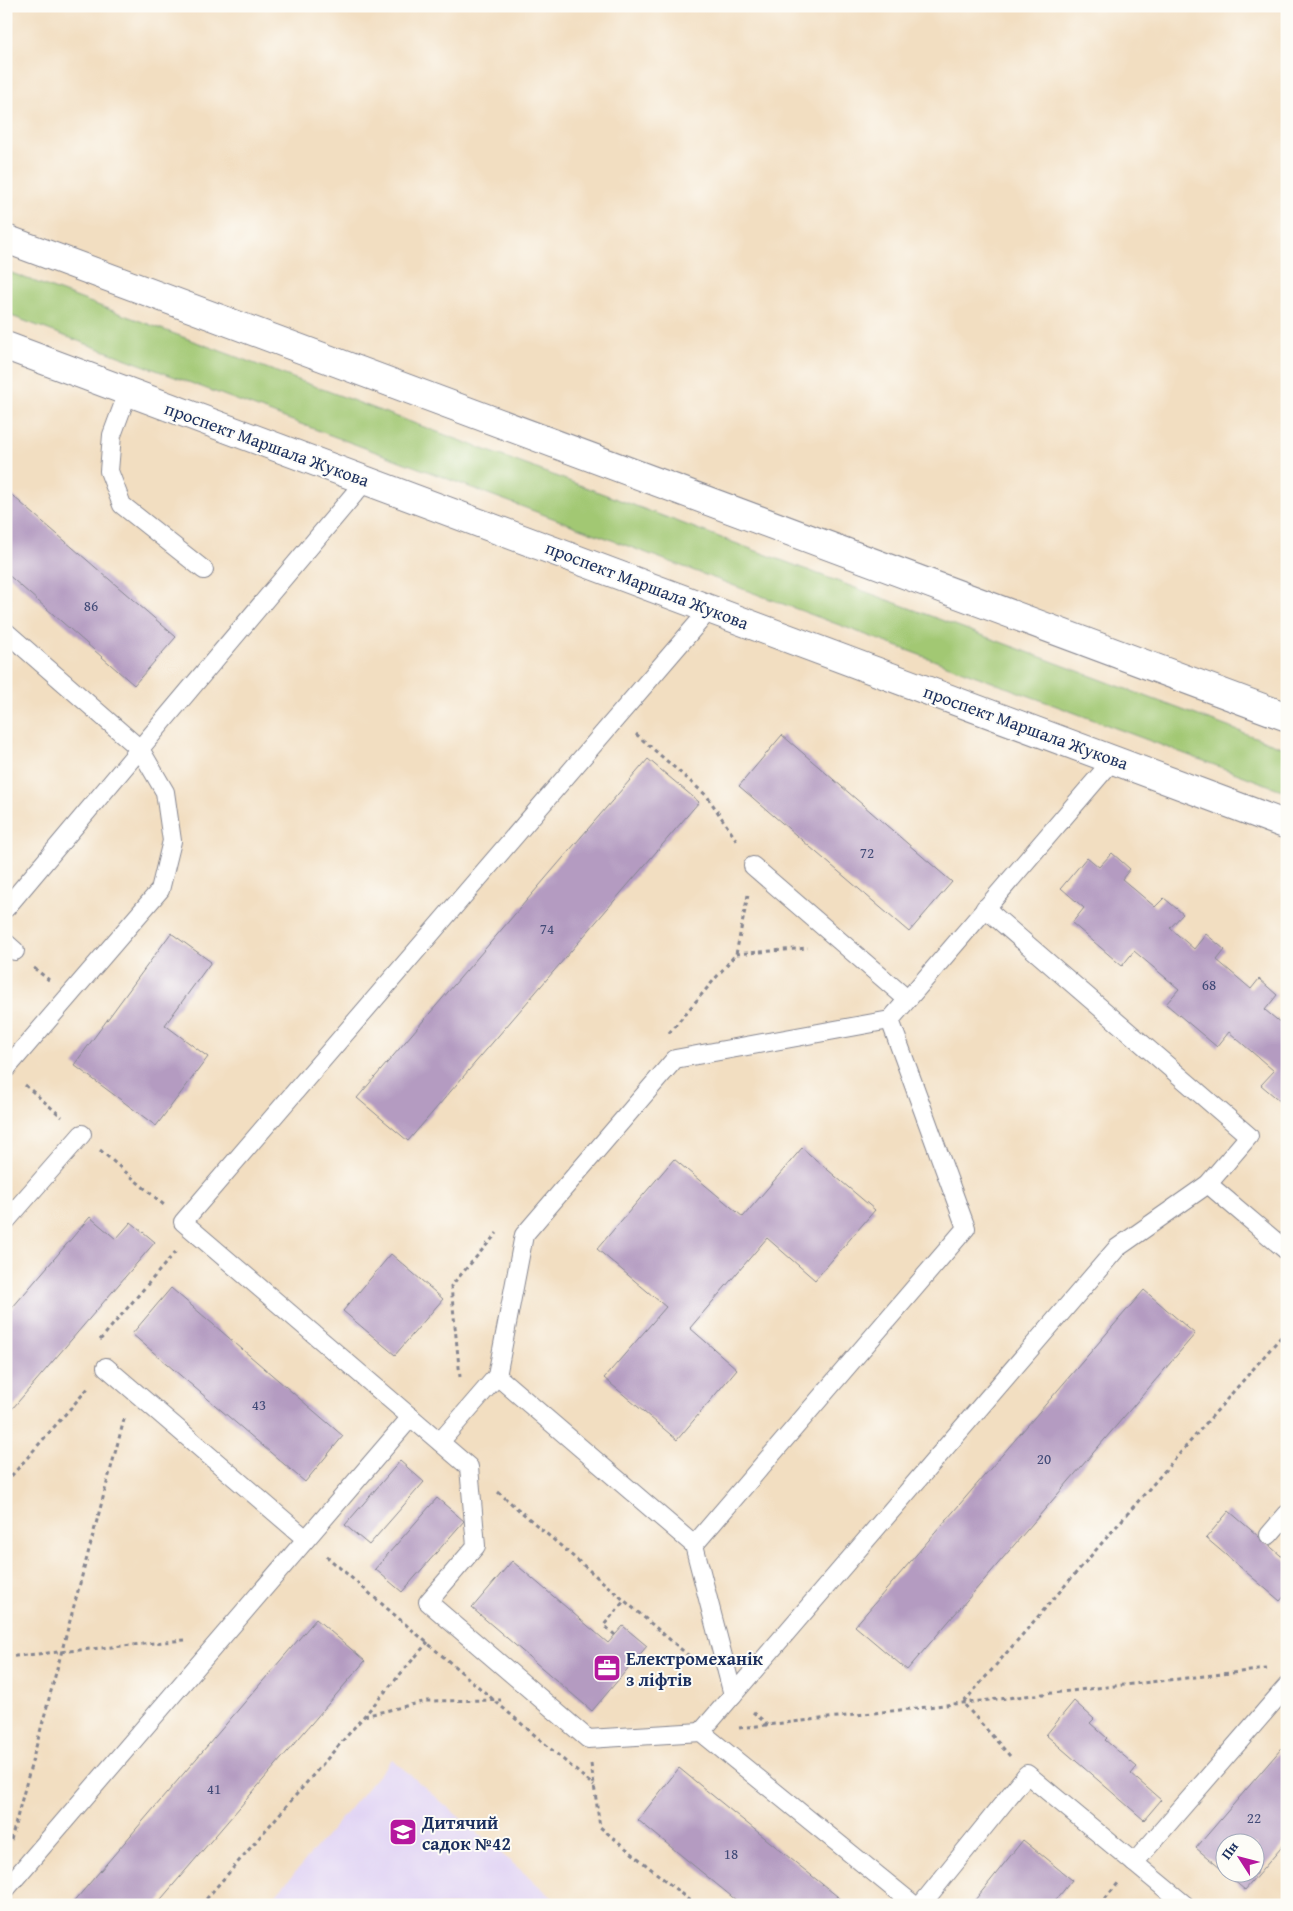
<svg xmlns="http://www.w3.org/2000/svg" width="1293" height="1911" font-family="'Gentium Book Plus',serif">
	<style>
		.built { fill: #e1d4f4 }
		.green { fill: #a2c873; stroke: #5e7c68 }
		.building { fill: #b49bc1 }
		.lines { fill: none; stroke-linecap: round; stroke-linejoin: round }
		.service-casing { stroke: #868690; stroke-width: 20 }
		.minor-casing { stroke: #868690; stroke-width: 30 }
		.path { stroke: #868690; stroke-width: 3; stroke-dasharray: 4 4; stroke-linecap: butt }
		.service { stroke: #fff; stroke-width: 18 }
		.minor { stroke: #fff; stroke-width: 28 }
		.labels { text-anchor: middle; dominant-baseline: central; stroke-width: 4; stroke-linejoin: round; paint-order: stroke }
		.number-label { font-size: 15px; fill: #414a77 }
		.street-label { font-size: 18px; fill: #1b2f5e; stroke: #fdfcf7 }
		.poi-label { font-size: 18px; font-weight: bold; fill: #1b2f5e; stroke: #fdfcf7; text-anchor: start }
	</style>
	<rect width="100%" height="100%" fill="#fdfcf7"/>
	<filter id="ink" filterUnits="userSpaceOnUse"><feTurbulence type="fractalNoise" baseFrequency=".02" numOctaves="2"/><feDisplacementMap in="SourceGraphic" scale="10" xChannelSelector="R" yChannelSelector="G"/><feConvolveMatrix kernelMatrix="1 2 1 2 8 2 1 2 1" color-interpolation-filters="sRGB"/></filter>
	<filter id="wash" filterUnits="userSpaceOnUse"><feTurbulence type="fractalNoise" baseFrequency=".0096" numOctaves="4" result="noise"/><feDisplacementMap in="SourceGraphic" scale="20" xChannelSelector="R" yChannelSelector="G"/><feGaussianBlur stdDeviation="1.12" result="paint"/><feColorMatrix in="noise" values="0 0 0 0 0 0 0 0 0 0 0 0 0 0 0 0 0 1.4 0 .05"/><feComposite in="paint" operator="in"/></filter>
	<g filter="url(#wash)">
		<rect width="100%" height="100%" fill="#f2dec1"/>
		<!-- built -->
		<polygon class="built" points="392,1759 561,1905 267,1905"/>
		<!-- green -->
		<polygon class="green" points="6,271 1287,749 1287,792 6,314"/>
		<g id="blocks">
			<!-- building -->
			<g class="building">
				<polygon points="6,490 176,637 134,685 6,573"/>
				<polygon points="782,735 952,882 909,932 739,786"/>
				<polygon points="648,759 699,802 408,1141 357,1098"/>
				<polygon points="1112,853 1130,869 1122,879 1155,907 1164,898 1183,914 1170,928 1194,949 1206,934 1225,950 1217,960 1251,989 1259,979 1277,995 1265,1010 1287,1028 1287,1107 1261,1085 1274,1071 1229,1032 1217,1047 1166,1004 1179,989 1134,951 1122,966 1072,923 1084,908 1061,888 1087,857 1099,867"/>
				<polygon points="171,933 211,962 165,1025 208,1057 156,1126 74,1065"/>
				<polygon points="802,1148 875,1210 815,1280 767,1238 690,1328 737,1369 677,1440 604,1378 666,1307 597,1249 674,1159 743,1217"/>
				<polygon points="90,1217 116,1239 131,1222 155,1242 6,1416 6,1315"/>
				<polygon points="391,1254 443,1299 395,1355 343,1311"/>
				<polygon points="171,1288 343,1436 305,1482 132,1334"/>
				<polygon points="1144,1290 1195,1334 907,1670 855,1626"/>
				<polygon points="400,1461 424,1482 369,1545 345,1525"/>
				<polygon points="437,1498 464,1521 402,1592 375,1569"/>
				<polygon points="1229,1511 1287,1561 1287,1593 1280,1601 1206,1538"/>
				<polygon points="512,1561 608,1643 623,1626 647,1646 592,1711 472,1608"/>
				<polygon points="316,1619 365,1661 156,1905 71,1905"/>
				<polygon points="1074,1701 1094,1719 1090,1723 1107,1738 1105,1740 1137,1767 1131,1774 1161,1800 1144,1820 1046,1735"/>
				<polygon points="1287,1742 1287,1841 1245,1890 1226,1874 1256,1874 1256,1844 1226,1844 1226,1873 1196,1848"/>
				<polygon points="679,1768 728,1808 848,1905 742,1905 638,1820"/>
				<polygon points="1023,1840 1072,1880 1052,1905 971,1905"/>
			</g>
		</g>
	</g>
	<g filter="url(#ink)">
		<use href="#blocks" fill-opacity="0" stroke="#868690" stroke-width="1"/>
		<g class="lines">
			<defs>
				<g id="service">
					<polyline points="128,392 112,435 109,471 122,505 204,570"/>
					<polyline points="710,609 183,1222 469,1467 476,1546 428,1602 588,1739 701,1732 914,1905"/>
					<polyline points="6,632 140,749 165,792 172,841 160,890 6,1069"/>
					<polyline points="753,866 907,999"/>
					<polyline points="6,908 366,480"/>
					<polyline points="6,943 15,951"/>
					<polyline points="1208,1184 1287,1251"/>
					<polyline points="6,1221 82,1134"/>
					<polyline points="106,1367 306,1539"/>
					<polyline points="497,1376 694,1545 733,1695"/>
					<polyline points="440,1442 497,1376 524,1235 675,1059 890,1020 1113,760"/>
					<polyline points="1269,1535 1287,1514"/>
					<polyline points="694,1545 966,1228 890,1020"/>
					<polyline points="701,1732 1117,1248 1208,1184 1249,1136 985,908"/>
					<polyline points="1134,1863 1287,1686"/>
					<polyline points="6,1889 411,1417"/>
					<polyline points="921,1905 1027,1774 1185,1905"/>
				</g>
				<g id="minor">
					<polyline points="6,239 1287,717"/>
					<polyline points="6,346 1287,825"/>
				</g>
			</defs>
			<!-- service casing -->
			<use href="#service" class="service-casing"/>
			<!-- minor casing -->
			<use href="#minor" class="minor-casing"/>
			<!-- path -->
			<g class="path">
				<polyline points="636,734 707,796 739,844"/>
				<polyline points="736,954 808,948"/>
				<polyline points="34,968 49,980"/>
				<polyline points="669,1033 736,954 748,895"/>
				<polyline points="25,1085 62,1117"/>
				<polyline points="100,1150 164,1205"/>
				<polyline points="100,1340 177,1250"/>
				<polyline points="460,1377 451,1286 497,1233"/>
				<polyline points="6,1482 89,1387"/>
				<polyline points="498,1492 696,1662"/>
				<polyline points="326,1556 594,1786"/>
				<polyline points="615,1635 604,1625 624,1601"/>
				<polyline points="6,1657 185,1640"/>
				<polyline points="753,1712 768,1725"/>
				<polyline points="364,1716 427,1701 501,1700"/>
				<polyline points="739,1728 1267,1669"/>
				<polyline points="1010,1756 963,1703 1287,1330"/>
				<polyline points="591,1764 600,1827 695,1905"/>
				<polyline points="11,1840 125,1416"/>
				<polyline points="201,1905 428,1642"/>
				<polyline points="1100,1905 1119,1882"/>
			</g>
			<!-- service -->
			<use href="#service" class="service"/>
			<!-- minor -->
			<use href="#minor" class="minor"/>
		</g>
	</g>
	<!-- icons -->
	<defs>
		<symbol id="office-square" viewBox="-11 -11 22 22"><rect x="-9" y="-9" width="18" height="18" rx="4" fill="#b5179e" stroke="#fdfcf7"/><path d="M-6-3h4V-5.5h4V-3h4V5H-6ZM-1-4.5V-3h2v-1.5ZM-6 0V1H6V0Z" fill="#fff"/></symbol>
		<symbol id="school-square" viewBox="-11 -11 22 22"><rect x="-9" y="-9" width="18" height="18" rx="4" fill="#b5179e" stroke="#fdfcf7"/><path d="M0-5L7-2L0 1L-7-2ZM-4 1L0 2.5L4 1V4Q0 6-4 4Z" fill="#fff"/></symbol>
	</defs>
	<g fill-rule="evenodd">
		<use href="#office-square" x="591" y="1652" width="32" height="32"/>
		<use href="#school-square" x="387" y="1816" width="32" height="32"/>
	</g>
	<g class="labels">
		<!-- number labels -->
		<g class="number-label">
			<text x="91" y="605">86</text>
			<text x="867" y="852">72</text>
			<text x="547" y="928">74</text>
			<text x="1209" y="984">68</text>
			<text x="259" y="1404">43</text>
			<text x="1044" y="1458">20</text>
			<text x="214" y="1788">41</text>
			<text x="1254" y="1817">22</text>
			<text x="731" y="1853">18</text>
		</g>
		<!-- street labels -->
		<g class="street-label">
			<text transform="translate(267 444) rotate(20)">проспект Маршала Жукова</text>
			<text transform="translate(647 585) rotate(21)">проспект Маршала Жукова</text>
			<text transform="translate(1026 727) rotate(20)">проспект Маршала Жукова</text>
		</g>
		<!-- poi labels -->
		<g class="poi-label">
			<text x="626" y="1658">Електромеханік<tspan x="626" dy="21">з ліфтів</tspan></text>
			<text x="422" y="1822">Дитячий<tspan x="422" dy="21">садок №42</tspan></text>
		</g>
	</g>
	<!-- margin -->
	<rect width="1293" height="1911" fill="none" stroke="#fdfcf7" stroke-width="25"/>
	<!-- north arrow -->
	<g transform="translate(1240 1858) rotate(306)"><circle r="24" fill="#fdfcf7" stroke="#a3aaba"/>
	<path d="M0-4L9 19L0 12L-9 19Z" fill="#b5179e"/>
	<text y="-8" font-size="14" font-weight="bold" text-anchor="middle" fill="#1b2f5e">Пн</text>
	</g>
</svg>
